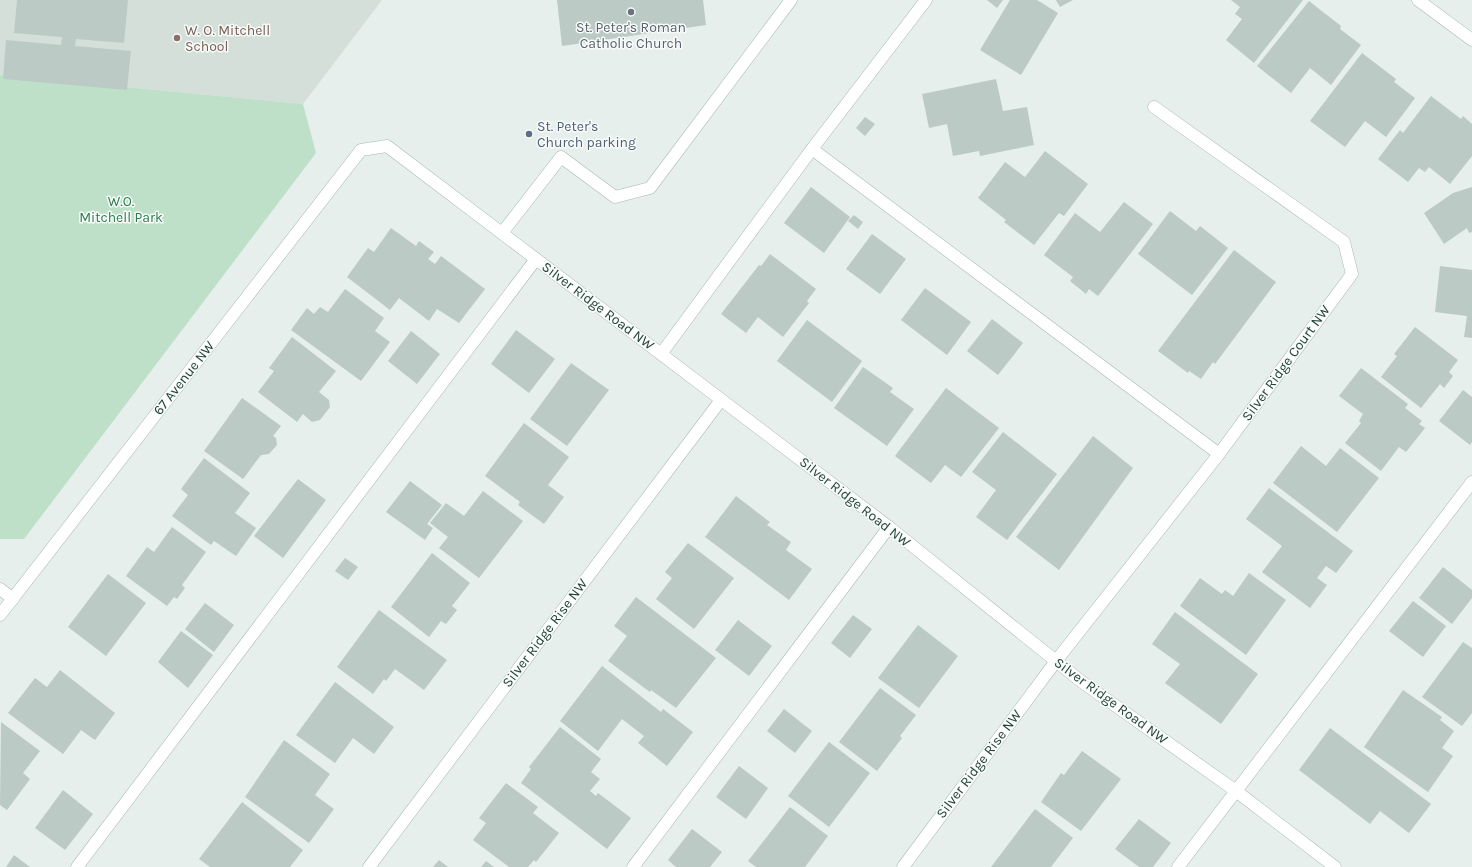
<svg xmlns="http://www.w3.org/2000/svg" width="1472" height="867" font-family="Karla,sans-serif">
	<style>
		.built { fill: #d4dfda }
		.green { fill: #bfe0c8 }
		.building { fill: #bbcac4 }
		.lines { fill: none; stroke-linecap: round; stroke-linejoin: round }
		.lane-casing { stroke: #a8b8b2; stroke-width: 13 }
		.street-casing { stroke: #a8b8b2; stroke-width: 13 }
		.lane { stroke: #fff; stroke-width: 12 }
		.street { stroke: #fff; stroke-width: 12 }
		.worship-dot { fill: #6b7280; stroke: #f7fbf9; stroke-width: 1.5 }
		.education-dot { fill: #8d6e63; stroke: #f7fbf9; stroke-width: 1.5 }
		.service-dot { fill: #5c6f8a; stroke: #f7fbf9; stroke-width: 1.5 }
		.labels { text-anchor: middle; dominant-baseline: central; stroke-width: 3; stroke-linejoin: round; paint-order: stroke }
		.worship-label { font-size: 14px; fill: #5b616d; stroke: #f7fbf9 }
		.education-label { font-size: 14px; fill: #785e54; stroke: #f7fbf9; text-anchor: start }
		.service-label { font-size: 14px; fill: #4e5e75; stroke: #f7fbf9; text-anchor: start }
		.park-label { font-size: 14px; fill: #2d7a4b; stroke: #f7fbf9 }
		.street-label { font-size: 14px; fill: #24423a; stroke: #f7fbf9 }
	</style>
	<rect width="100%" height="100%" fill="#e6efeb"/>
	<!-- built -->
	<polygon class="built" points="0,0 382,0 303,104 0,75"/>
	<!-- green -->
	<polygon class="green" points="0,75 303,104 316,153 24,539 0,539"/>
	<!-- building -->
	<g class="building">
		<polygon points="17,0 128,0 124,43 76,39 75,46 131,51 127,90 3,79 6,40 61,45 62,37 14,33"/>
		<polygon points="557,0 703,0 706,25 562,46"/>
		<polygon points="987,0 1003,0 997,8"/>
		<polygon points="1010,0 1037,0 1058,13 1021,75 980,50"/>
		<polygon points="1056,0 1073,0 1060,7"/>
		<polygon points="1231,0 1303,0 1254,63 1226,40 1242,19 1235,14 1240,7"/>
		<polygon points="1309,1 1341,26 1340,29 1361,45 1331,85 1310,68 1291,93 1257,66"/>
		<polygon points="1362,53 1396,79 1394,82 1415,98 1386,137 1365,121 1345,147 1310,121"/>
		<polygon points="996,79 1003,111 1027,107 1034,145 980,156 979,151 953,156 947,124 929,128 922,94"/>
		<polygon points="1431,96 1461,119 1463,116 1472,124 1472,156 1450,184 1429,167 1425,172 1419,168 1408,182 1378,159 1400,130 1403,133"/>
		<polygon points="865,117 875,124 865,136 856,128"/>
		<polygon points="1045,151 1088,184 1064,216 1059,213 1034,245 1004,222 1006,220 978,198 1005,162 1025,177"/>
		<polygon points="811,187 850,217 824,253 784,223"/>
		<polygon points="1472,187 1472,232 1469,233 1467,228 1444,244 1424,213 1453,193"/>
		<polygon points="1124,202 1153,224 1098,296 1089,289 1086,294 1070,281 1073,277 1044,255 1075,213 1100,232"/>
		<polygon points="1170,211 1196,231 1200,226 1228,248 1192,295 1138,254"/>
		<polygon points="854,215 863,222 858,229 848,221"/>
		<polygon points="391,228 416,246 419,241 434,252 428,259 435,264 441,256 485,289 459,323 437,309 429,321 399,298 390,310 347,277 368,248 374,252"/>
		<polygon points="872,234 906,259 880,294 846,269"/>
		<polygon points="1234,250 1276,282 1215,364 1213,362 1201,379 1189,371 1188,373 1158,351"/>
		<polygon points="770,254 816,289 807,301 809,303 783,337 758,317 746,333 721,314 759,265 761,266"/>
		<polygon points="1440,266 1472,270 1472,338 1464,337 1467,316 1435,312"/>
		<polygon points="925,288 971,322 947,355 901,320"/>
		<polygon points="345,289 384,318 375,331 390,342 361,381 291,330 307,308 314,314 320,307 328,312"/>
		<polygon points="992,319 1023,343 998,375 967,351"/>
		<polygon points="807,320 862,361 832,402 777,361"/>
		<polygon points="1415,327 1458,360 1449,372 1453,376 1444,388 1440,384 1421,408 1381,377 1397,356 1394,354"/>
		<polygon points="516,330 555,359 529,393 491,364"/>
		<polygon points="411,331 440,354 417,384 388,361"/>
		<polygon points="292,337 336,371 319,392 329,400 330,407 320,420 312,422 303,414 297,422 258,392 274,371 269,368"/>
		<polygon points="571,363 609,390 567,446 530,419"/>
		<polygon points="863,367 893,388 890,392 914,409 887,446 834,408"/>
		<polygon points="1361,368 1408,404 1405,408 1422,421 1419,424 1425,428 1406,452 1399,447 1381,471 1345,443 1361,423 1359,421 1363,414 1339,396"/>
		<polygon points="946,388 999,428 961,477 945,465 931,483 895,456"/>
		<polygon points="1463,390 1472,397 1472,442 1470,445 1439,421"/>
		<polygon points="242,398 281,426 273,436 276,438 277,445 269,454 261,455 243,479 204,451"/>
		<polygon points="524,423 569,457 548,485 564,497 544,524 518,505 520,502 485,476"/>
		<polygon points="1003,432 1057,474 1007,540 976,517 996,490 972,472"/>
		<polygon points="1093,436 1133,468 1059,570 1016,537"/>
		<polygon points="1301,446 1326,466 1340,448 1379,478 1337,532 1273,483"/>
		<polygon points="204,458 250,493 235,513 256,528 236,556 214,541 211,545 172,516 188,495 181,489"/>
		<polygon points="298,479 326,500 283,558 254,536"/>
		<polygon points="410,481 442,505 427,524 433,528 425,540 386,512"/>
		<polygon points="1269,488 1353,551 1336,573 1326,566 1317,578 1327,585 1310,608 1262,572 1282,546 1246,519"/>
		<polygon points="483,491 523,521 479,578 439,548 448,537 430,523 446,503 464,516"/>
		<polygon points="736,496 770,522 767,525 791,542 786,550 812,569 789,600 705,537"/>
		<polygon points="172,527 206,552 182,585 185,588 177,599 174,597 167,606 126,576 147,547 154,552"/>
		<polygon points="688,543 734,578 694,629 656,599 672,578 665,572"/>
		<polygon points="432,553 470,583 452,606 457,610 446,624 441,621 429,637 391,607"/>
		<polygon points="345,558 358,567 348,580 335,571"/>
		<polygon points="1443,567 1472,590 1472,598 1452,624 1419,598"/>
		<polygon points="1249,573 1286,600 1246,655 1180,606 1200,578 1222,594 1225,590 1233,596"/>
		<polygon points="108,574 146,603 106,656 68,627"/>
		<polygon points="636,597 716,658 676,708 651,690 650,692 608,661 627,636 614,626"/>
		<polygon points="1413,601 1446,626 1423,657 1389,631"/>
		<polygon points="205,603 234,625 214,652 185,629"/>
		<polygon points="379,610 447,660 424,690 395,669 386,681 384,679 373,694 337,667"/>
		<polygon points="1175,612 1258,674 1221,724 1165,683 1180,664 1152,644"/>
		<polygon points="853,615 872,629 850,658 831,643"/>
		<polygon points="738,620 772,646 749,676 715,650"/>
		<polygon points="918,625 958,656 919,708 878,678"/>
		<polygon points="181,631 213,655 188,688 158,662"/>
		<polygon points="1463,642 1472,648 1472,713 1462,726 1422,697"/>
		<polygon points="602,666 661,712 663,709 693,732 667,766 638,743 644,736 622,719 598,751 560,721"/>
		<polygon points="60,670 115,713 95,740 81,730 63,754 8,713 35,678 47,687"/>
		<polygon points="335,682 394,727 374,754 353,738 335,763 296,735"/>
		<polygon points="880,688 916,715 900,736 902,738 877,771 839,742"/>
		<polygon points="1403,690 1442,717 1440,720 1454,731 1442,748 1453,756 1428,792 1364,747"/>
		<polygon points="784,709 812,731 795,753 767,731"/>
		<polygon points="1,722 40,751 23,773 30,779 7,810 0,805"/>
		<polygon points="560,727 601,759 591,772 600,779 590,791 596,796 598,793 631,818 607,849 521,783 531,769 529,767"/>
		<polygon points="1330,728 1431,804 1409,833 1380,811 1370,824 1299,770"/>
		<polygon points="284,740 330,774 315,795 334,809 309,843 245,797"/>
		<polygon points="829,742 870,773 829,827 788,796"/>
		<polygon points="1082,751 1121,779 1081,831 1041,802 1061,773 1064,775"/>
		<polygon points="739,766 768,788 746,819 716,797"/>
		<polygon points="506,783 538,807 533,813 559,833 536,862 534,860 528,867 509,867 473,840 486,823 479,818"/>
		<polygon points="63,790 93,814 65,850 35,828"/>
		<polygon points="242,802 303,850 290,867 210,867 199,859"/>
		<polygon points="790,807 828,836 805,867 756,867 748,861"/>
		<polygon points="1035,809 1073,838 1051,867 991,867"/>
		<polygon points="1139,819 1171,843 1153,867 1139,867 1115,849"/>
		<polygon points="692,829 722,852 710,867 676,867 668,860"/>
		<polygon points="14,855 30,867 6,867"/>
		<polygon points="439,860 448,867 433,867"/>
		<polygon points="486,861 494,867 481,867"/>
	</g>
	<g class="lines">
		<defs>
			<g id="lane">
				<polyline points="1418,0 1472,40"/>
				<polyline points="812,149 1219,454"/>
				<polyline points="502,233 561,157 615,197 650,188 791,0"/>
				<polyline points="661,354 812,149 926,0"/>
				<polyline points="77,867 536,259"/>
				<polyline points="633,867 889,527"/>
				<polyline points="1178,867 1472,482"/>
			</g>
			<g id="street">
				<polyline points="0,589 13,599"/>
				<polyline points="0,615 361,150 387,146 889,527 1082,682 1236,791 1335,867"/>
				<polyline points="369,867 721,400"/>
				<polyline points="903,867 1056,661 1219,454 1352,274 1344,242 1154,107"/>
			</g>
		</defs>
		<!-- lane casing -->
		<use href="#lane" class="lane-casing"/>
		<!-- street casing -->
		<use href="#street" class="street-casing"/>
		<!-- lane -->
		<use href="#lane" class="lane"/>
		<!-- street -->
		<use href="#street" class="street"/>
	</g>
	<!-- markers -->
	<circle class="worship-dot" cx="631" cy="12" r="4"/>
	<circle class="education-dot" cx="177" cy="38" r="4"/>
	<circle class="service-dot" cx="529" cy="134" r="4"/>
	<g class="labels">
		<!-- worship labels -->
		<g class="worship-label">
			<text x="631" y="27">St. Peter's Roman<tspan x="631" dy="16">Catholic Church</tspan></text>
		</g>
		<!-- education labels -->
		<g class="education-label">
			<text x="185" y="30">W. O. Mitchell<tspan x="185" dy="16">School</tspan></text>
		</g>
		<!-- service labels -->
		<g class="service-label">
			<text x="537" y="126">St. Peter's<tspan x="537" dy="16">Church parking</tspan></text>
		</g>
		<!-- park labels -->
		<g class="park-label">
			<text x="121" y="201">W.O.<tspan x="121" dy="16">Mitchell Park</tspan></text>
		</g>
		<!-- street labels -->
		<g class="street-label">
			<text transform="translate(598 306) rotate(37)">Silver Ridge Road NW</text>
			<text transform="translate(1286 363) rotate(-54)">Silver Ridge Court NW</text>
			<text transform="translate(184 378) rotate(-52)">67 Avenue NW</text>
			<text transform="translate(855 502) rotate(38)">Silver Ridge Road NW</text>
			<text transform="translate(545 633) rotate(-53)">Silver Ridge Rise NW</text>
			<text transform="translate(1111 701) rotate(36)">Silver Ridge Road NW</text>
			<text transform="translate(979 764) rotate(-53)">Silver Ridge Rise NW</text>
		</g>
	</g>
</svg>
